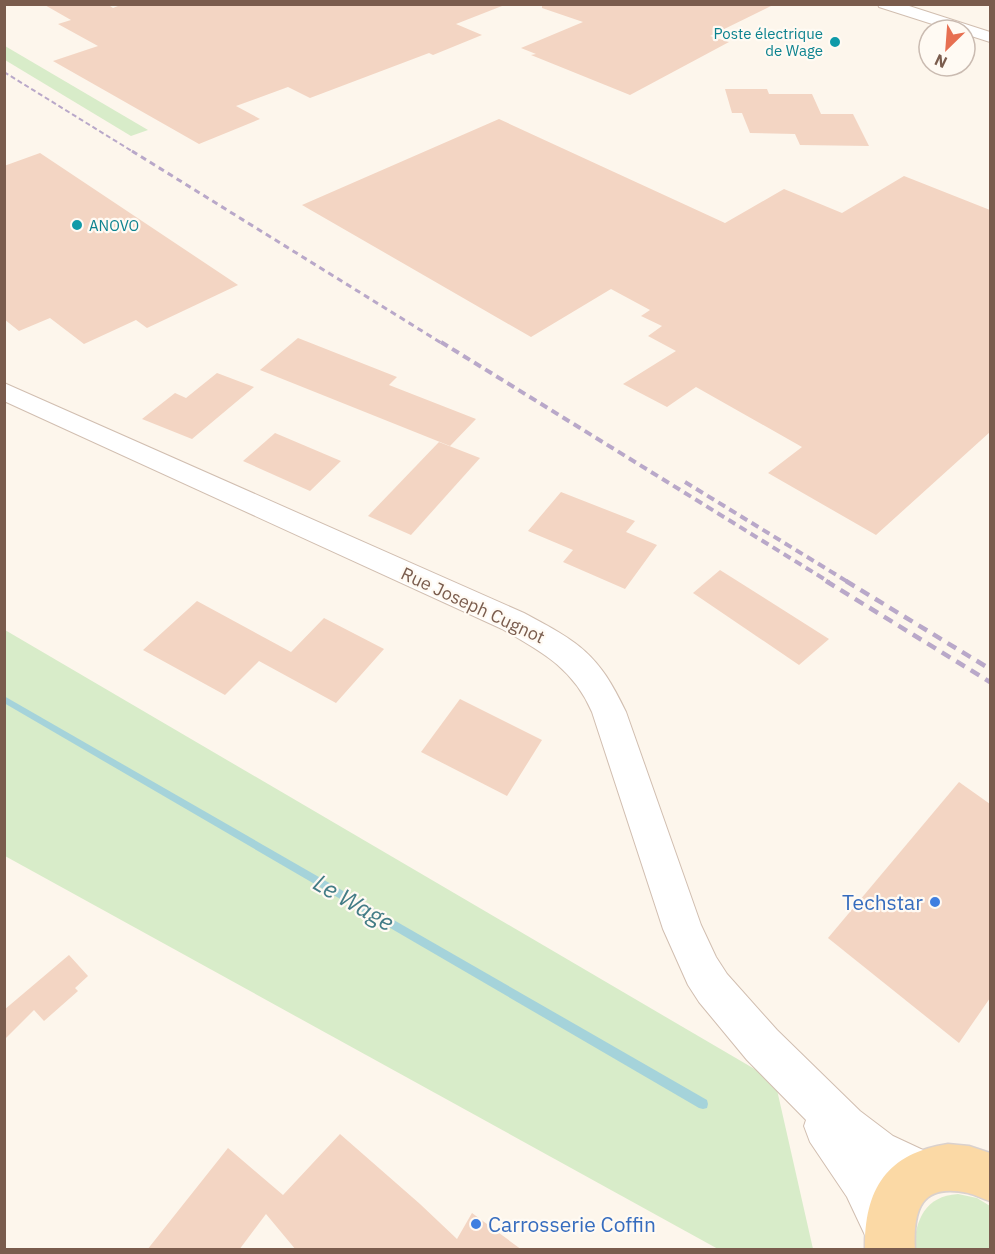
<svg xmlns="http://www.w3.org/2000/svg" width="995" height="1254" font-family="'IBM Plex Sans',sans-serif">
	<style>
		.green { fill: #d8ecc9 }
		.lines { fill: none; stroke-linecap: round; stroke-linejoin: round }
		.stream { fill: #a5d3da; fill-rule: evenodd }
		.building { fill: #f3d5c3 }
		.minor-casing { stroke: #d1beb0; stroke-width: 2 }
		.major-casing { stroke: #dad1cd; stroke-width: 3 }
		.minor { fill: #fff; fill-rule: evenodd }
		.major { fill: #fbd9a5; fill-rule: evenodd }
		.rail-far3 { stroke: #b9a8c9; stroke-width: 2; stroke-dasharray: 5 3; stroke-linecap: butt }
		.rail-far2 { stroke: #b9a8c9; stroke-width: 3; stroke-dasharray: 6 4.5; stroke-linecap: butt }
		.rail-far1 { stroke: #b9a8c9; stroke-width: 4; stroke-dasharray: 8 5; stroke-linecap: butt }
		.rail { stroke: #b9a8c9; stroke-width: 4.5; stroke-dasharray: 10 7; stroke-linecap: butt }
		.culture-dot { fill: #0f9aa8; stroke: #fffaf3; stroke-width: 2 }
		.shop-dot { fill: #3f7fe0; stroke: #fffaf3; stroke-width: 2 }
		.labels { text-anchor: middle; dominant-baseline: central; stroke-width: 4.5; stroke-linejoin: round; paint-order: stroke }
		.far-culture-label { font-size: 15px; fill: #0d838f; stroke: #fffaf3; text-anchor: end }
		.street-label { font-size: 18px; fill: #7a5c4d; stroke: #fffaf3 }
		.near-shop-label { font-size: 21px; fill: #366cbe; stroke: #fffaf3; text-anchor: end }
		.near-water-label { font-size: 24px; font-style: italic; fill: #437c86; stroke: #fffaf3 }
	</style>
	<rect width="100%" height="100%" fill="#fdf6ec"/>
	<!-- green -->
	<g class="green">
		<polygon points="5,46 148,130 131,136 5,60"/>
		<polygon points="5,630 775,1081 813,1249 718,1249 5,856"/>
		<path d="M958,1194L977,1198L990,1206V1249L914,1250C915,1220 925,1196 958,1194Z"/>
	</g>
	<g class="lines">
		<!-- stream -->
		<polygon class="stream" points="4,696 707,1100 708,1104 707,1108 703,1109 699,1108 4,703"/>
	</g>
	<!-- building -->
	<g class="building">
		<polygon points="43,4 107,4 113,8 123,4 502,6 456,24 482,35 433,55 429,53 310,98 288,87 236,106 260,119 199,144 53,61 98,46 58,24 71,20"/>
		<polygon points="542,4 775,4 710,36 729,42 630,95 531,55 536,54 521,48 583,22 542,8"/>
		<polygon points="725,89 767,89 769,94 812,94 821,114 853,114 869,146 800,145 795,134 750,133 742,113 732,113"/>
		<polygon points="499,119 725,223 784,189 842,213 904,176 990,210 990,432 876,535 768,473 802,447 696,387 667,407 623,384 676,351 648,336 662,326 641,316 650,310 611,289 531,337 302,205"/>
		<polygon points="40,153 238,285 147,328 136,320 84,344 50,318 19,331 4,319 4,166"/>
		<polygon points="298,338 397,377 389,385 476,419 450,446 260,370"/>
		<polygon points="217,373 254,387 192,439 142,419 175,393 186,398"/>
		<polygon points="275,433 341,461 310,491 243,461"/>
		<polygon points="439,442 480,458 411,535 368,516"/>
		<polygon points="561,492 635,521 626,532 657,545 625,589 563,562 573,550 528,531"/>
		<polygon points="720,570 829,639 799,665 693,593"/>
		<polygon points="197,601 291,652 324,618 384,649 336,703 259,661 225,695 143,650"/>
		<polygon points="460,699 542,740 507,796 421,752"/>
		<polygon points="959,782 990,804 990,998 959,1043 828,938"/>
		<polygon points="69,955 88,976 75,988 78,991 44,1021 34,1010 4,1040 4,1010"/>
		<polygon points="340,1134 420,1204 457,1239 472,1213 522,1250 296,1250 266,1214 239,1250 147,1250 228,1148 283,1195"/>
	</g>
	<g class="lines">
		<defs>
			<g id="minor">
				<polygon points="878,4 903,4 990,32 990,42 965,34 965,30 951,30 879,7"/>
				<path d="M4,383L524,613C580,643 598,653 626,712L701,925L716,957L727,974L777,1030L860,1111L893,1136L938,1157L945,1173L938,1189L922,1196L887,1180L913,1234L906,1250H872L847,1197L810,1142L804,1126L806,1120L747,1060L699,1002L688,985L663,929L592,712C573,668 542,652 502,629L4,401Z"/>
			</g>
			<path id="major" d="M948,1144L969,1146L990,1153V1201C983,1199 976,1195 968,1193C921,1183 913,1209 915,1250H865C864,1189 887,1153 948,1144Z"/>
		</defs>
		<!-- minor casing -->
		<use href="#minor" class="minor-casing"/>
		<!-- major casing -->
		<use href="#major" class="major-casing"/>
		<!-- minor -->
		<use href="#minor" class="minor"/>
		<!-- major -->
		<use href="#major" class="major"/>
		<!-- rail-far3 -->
		<polyline class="rail-far3" points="4,72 135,153"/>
		<!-- rail-far2 -->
		<polyline class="rail-far2" points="132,151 443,344"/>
		<!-- rail-far1 -->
		<g class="rail-far1">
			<polyline points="441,342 829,582"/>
			<polyline points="685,482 848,582"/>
		</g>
		<!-- rail -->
		<g class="rail">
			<polyline points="826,581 990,682"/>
			<polyline points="846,581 990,669"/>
		</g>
	</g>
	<!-- markers -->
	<g class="culture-dot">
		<circle cx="835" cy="42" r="6"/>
		<circle cx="77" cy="225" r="6"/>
	</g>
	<g class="shop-dot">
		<circle cx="935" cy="902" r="6"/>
		<circle cx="476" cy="1224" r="6"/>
	</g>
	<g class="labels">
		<!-- far-culture labels -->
		<g class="far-culture-label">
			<text x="823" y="33">Poste électrique<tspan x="823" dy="17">de Wage</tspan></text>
			<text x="89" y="225" text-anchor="start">ANOVO</text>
		</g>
		<!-- street labels -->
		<g class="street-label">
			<text transform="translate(473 605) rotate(25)">Rue Joseph Cugnot</text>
		</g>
		<!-- near-shop labels -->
		<g class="near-shop-label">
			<text x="923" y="902">Techstar</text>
			<text x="488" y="1224" text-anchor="start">Carrosserie Coffin</text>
		</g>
		<!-- near-water labels -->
		<g class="near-water-label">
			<text transform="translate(354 902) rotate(30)">Le Wage</text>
		</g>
	</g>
	<!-- border -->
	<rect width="995" height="1254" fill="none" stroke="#7a5c4d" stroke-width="12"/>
	<!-- north arrow -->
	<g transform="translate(947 48) rotate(205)"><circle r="28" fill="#fffaf3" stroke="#cabbb1" stroke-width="1.5"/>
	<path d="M0-4.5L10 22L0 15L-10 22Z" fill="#e76f51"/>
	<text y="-9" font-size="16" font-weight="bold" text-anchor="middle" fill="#7a5c4d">N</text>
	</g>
</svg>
